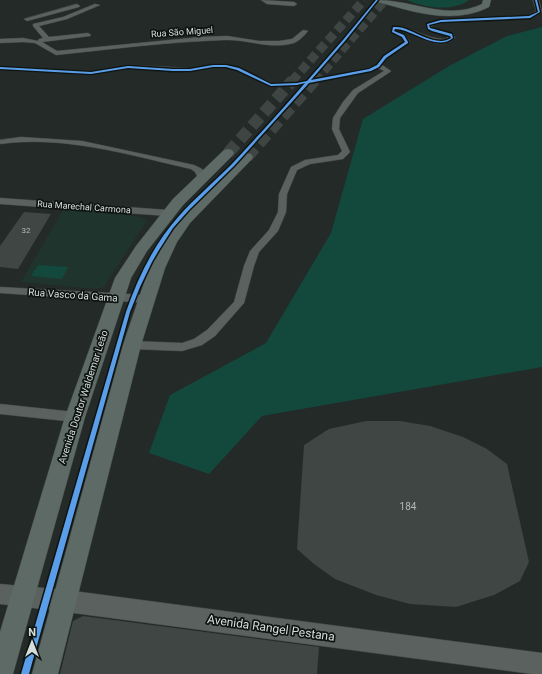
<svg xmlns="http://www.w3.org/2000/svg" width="542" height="674" font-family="Roboto,sans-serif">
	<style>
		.built { fill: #20342e }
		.green { fill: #13493d }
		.building { fill: #404644 }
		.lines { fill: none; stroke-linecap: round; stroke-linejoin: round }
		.primary-tunnel-far1 { stroke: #3e4543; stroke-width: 9; stroke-dasharray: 9 4.5; stroke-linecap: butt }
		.primary-tunnel { stroke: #3e4543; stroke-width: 12; stroke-dasharray: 12 6; stroke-linecap: butt }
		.street-casing { stroke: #414745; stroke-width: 1 }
		.secondary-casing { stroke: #414745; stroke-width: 1 }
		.primary-casing { stroke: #414745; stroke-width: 1 }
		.street { fill: #5a615f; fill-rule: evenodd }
		.secondary { fill: #5a615f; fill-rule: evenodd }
		.primary { fill: #5d6a66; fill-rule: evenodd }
		.cycleway-casing { stroke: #0e1412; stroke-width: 3 }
		.cycleway { fill: #5a9eea; fill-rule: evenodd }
		.labels { text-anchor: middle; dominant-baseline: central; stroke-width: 3.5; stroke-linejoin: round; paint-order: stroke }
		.number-label { font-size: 8px; fill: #b0b8b5 }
		.far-street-label { font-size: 9px; fill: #d6dedb; stroke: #0e1412 }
		.street-label { font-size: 10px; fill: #d6dedb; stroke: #0e1412 }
		.near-number-label { font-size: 10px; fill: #b0b8b5 }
		.near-street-label { font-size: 12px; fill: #d6dedb; stroke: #0e1412 }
	</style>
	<rect width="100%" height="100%" fill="#232a28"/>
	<!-- built -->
	<polygon class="built" points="64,209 136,216 147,220 104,287 96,289 21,282"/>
	<!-- green -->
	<g class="green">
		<path d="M407,0H469C453,12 424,8 407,0Z"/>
		<polygon points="542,27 542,367 262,416 209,474 149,453 170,395 266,343 331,233 363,119 449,66 507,36"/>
		<polygon points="38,265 68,267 62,279 31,276"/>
	</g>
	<!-- building -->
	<g class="building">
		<polygon points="24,212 51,214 18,269 0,267 0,246"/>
		<polygon points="366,421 400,421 430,426 463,437 487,449 507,464 529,562 520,581 494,595 456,607 410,604 376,595 335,579 314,564 297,549 304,445 329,429"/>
		<polygon points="83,616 319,647 317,674 60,674 73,621"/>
	</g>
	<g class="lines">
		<!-- primary-tunnel-far1 -->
		<g class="primary-tunnel-far1">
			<polyline points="292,81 364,0"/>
			<polyline points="315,81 385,0"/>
		</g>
		<!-- primary-tunnel -->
		<g class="primary-tunnel">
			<polyline points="228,153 293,80"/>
			<polyline points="247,157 315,80"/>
		</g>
		<defs>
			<g id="street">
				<polygon points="261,0 294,2 297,4 294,6 267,4"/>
				<path d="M533,0H539L542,12L532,18L441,23L431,26L435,29L453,34L455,38C438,55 414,30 396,30L405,35L410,42L387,58L382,65L391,71L390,72L358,93L340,118L339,129L350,152L343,159L310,164L297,170L287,194L286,212L278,231L259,252L254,266L244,303L215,336L202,345L182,351L132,349L128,348L126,345L128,342L132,341L182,343L194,339L207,330L234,302L244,266L250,251L269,230L278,212L279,194L291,167L305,160L338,155L342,151L332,129L333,118L343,102L353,90L384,71L378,68L370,72L297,86L271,87L236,70L226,68H213L190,72L128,69L91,75L0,70V66L91,71L128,65L190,68L213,64H226L240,68L272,83L297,82L368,68L376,65L383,56L404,42L401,37L391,32L392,27C410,24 425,40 446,39L448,36L427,29L426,24L441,19L529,15L536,11Z"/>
				<polygon points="77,4 80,6 79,7 27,21 24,19"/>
				<path d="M95,4L100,5L67,19L39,26L49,37L88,33L91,35L90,36L42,42L57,51L201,37L227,36L259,41H279L292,39L303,30L308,31C305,35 299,41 294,43C270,50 248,39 224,40C168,42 112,49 56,55L35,43L23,42L0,43V39L23,38L38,41L39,39L43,38L33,26V24L63,17Z"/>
				<path d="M21,137L82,141L194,165L202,169L206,178L205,180H199L195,172L191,169C129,155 64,135 0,144V140Z"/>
				<polygon points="0,198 168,210 172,213 168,216 0,204"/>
				<polygon points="0,287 147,295 151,297 152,299 151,301 147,303 0,293"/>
				<polygon points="0,404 75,412 79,413 81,417 79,421 75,422 0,414"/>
			</g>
			<polygon id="secondary" points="0,584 66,590 542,653 542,674 532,674 66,612 0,604"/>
			<g id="primary">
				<path d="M377,0C413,0 447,21 482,4L483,0H491L489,7C453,25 414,12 378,2Z"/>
				<polygon points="228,149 232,150 234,153 232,156 183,205 147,251 131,278 85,417 13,674 0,674 0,632 65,417 115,278 136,246 173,199 224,150"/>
				<polygon points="247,153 251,154 253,157 251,160 190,223 177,242 165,268 141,345 58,674 32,674 123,345 149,268 163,242 180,217 243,154"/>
			</g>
		</defs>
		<!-- street casing -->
		<use href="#street" class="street-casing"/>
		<!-- secondary casing -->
		<use href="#secondary" class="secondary-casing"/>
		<!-- primary casing -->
		<use href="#primary" class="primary-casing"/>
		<!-- street -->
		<use href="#street" class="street"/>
		<!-- secondary -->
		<use href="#secondary" class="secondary"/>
		<!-- primary -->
		<use href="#primary" class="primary"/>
		<defs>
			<path id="cycleway" d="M376,0H378L345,41L311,80L369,69L377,65L384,56L405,42L402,37L392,32L393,27C397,27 401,27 406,29C418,33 438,47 451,38L450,36L432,31L428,29L427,24L441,20L529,16L538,12L535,0H537L540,12L530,18L441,22L429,25L430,28L434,29L452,34L453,38C437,52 412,29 395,29L394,31L404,35L408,42V43L386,58L379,67L371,71L309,83L234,166L189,210L173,228L159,250L152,262L140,287L130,312L29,674H21L126,312C138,277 154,244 179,216C195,198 214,182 231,165C256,138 281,111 305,83L297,85L271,86L237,70L226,67H213L190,71H173L128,68L91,74L0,69V67L91,72L128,66L173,69H190L213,65H226L239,68L271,84L297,83L307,81L343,40Z"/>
		</defs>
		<!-- cycleway casing -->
		<use href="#cycleway" class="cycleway-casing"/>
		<!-- cycleway -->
		<use href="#cycleway" class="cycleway"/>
	</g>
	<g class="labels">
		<!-- number labels -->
		<g class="number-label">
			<text x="26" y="230">32</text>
		</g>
		<!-- far-street labels -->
		<g class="far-street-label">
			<text transform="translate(182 32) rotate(-4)">Rua São Miguel</text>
			<text transform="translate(84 207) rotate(4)">Rua Marechal Carmona</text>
		</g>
		<!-- street labels -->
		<g class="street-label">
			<text transform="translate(73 295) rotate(4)">Rua Vasco da Gama</text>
			<text transform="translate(83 397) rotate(-72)">Avenida Doutor Waldemar Leão</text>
		</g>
		<!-- near-number labels -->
		<g class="near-number-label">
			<text x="408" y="506">184</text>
		</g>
		<!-- near-street labels -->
		<g class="near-street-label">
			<text transform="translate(271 628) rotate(8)">Avenida Rangel Pestana</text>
		</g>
	</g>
	<!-- north arrow -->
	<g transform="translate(32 642)" stroke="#0e1412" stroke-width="3" paint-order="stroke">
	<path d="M0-3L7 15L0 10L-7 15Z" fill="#d6dedb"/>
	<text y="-6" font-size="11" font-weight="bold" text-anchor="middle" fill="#d6dedb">N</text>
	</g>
</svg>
